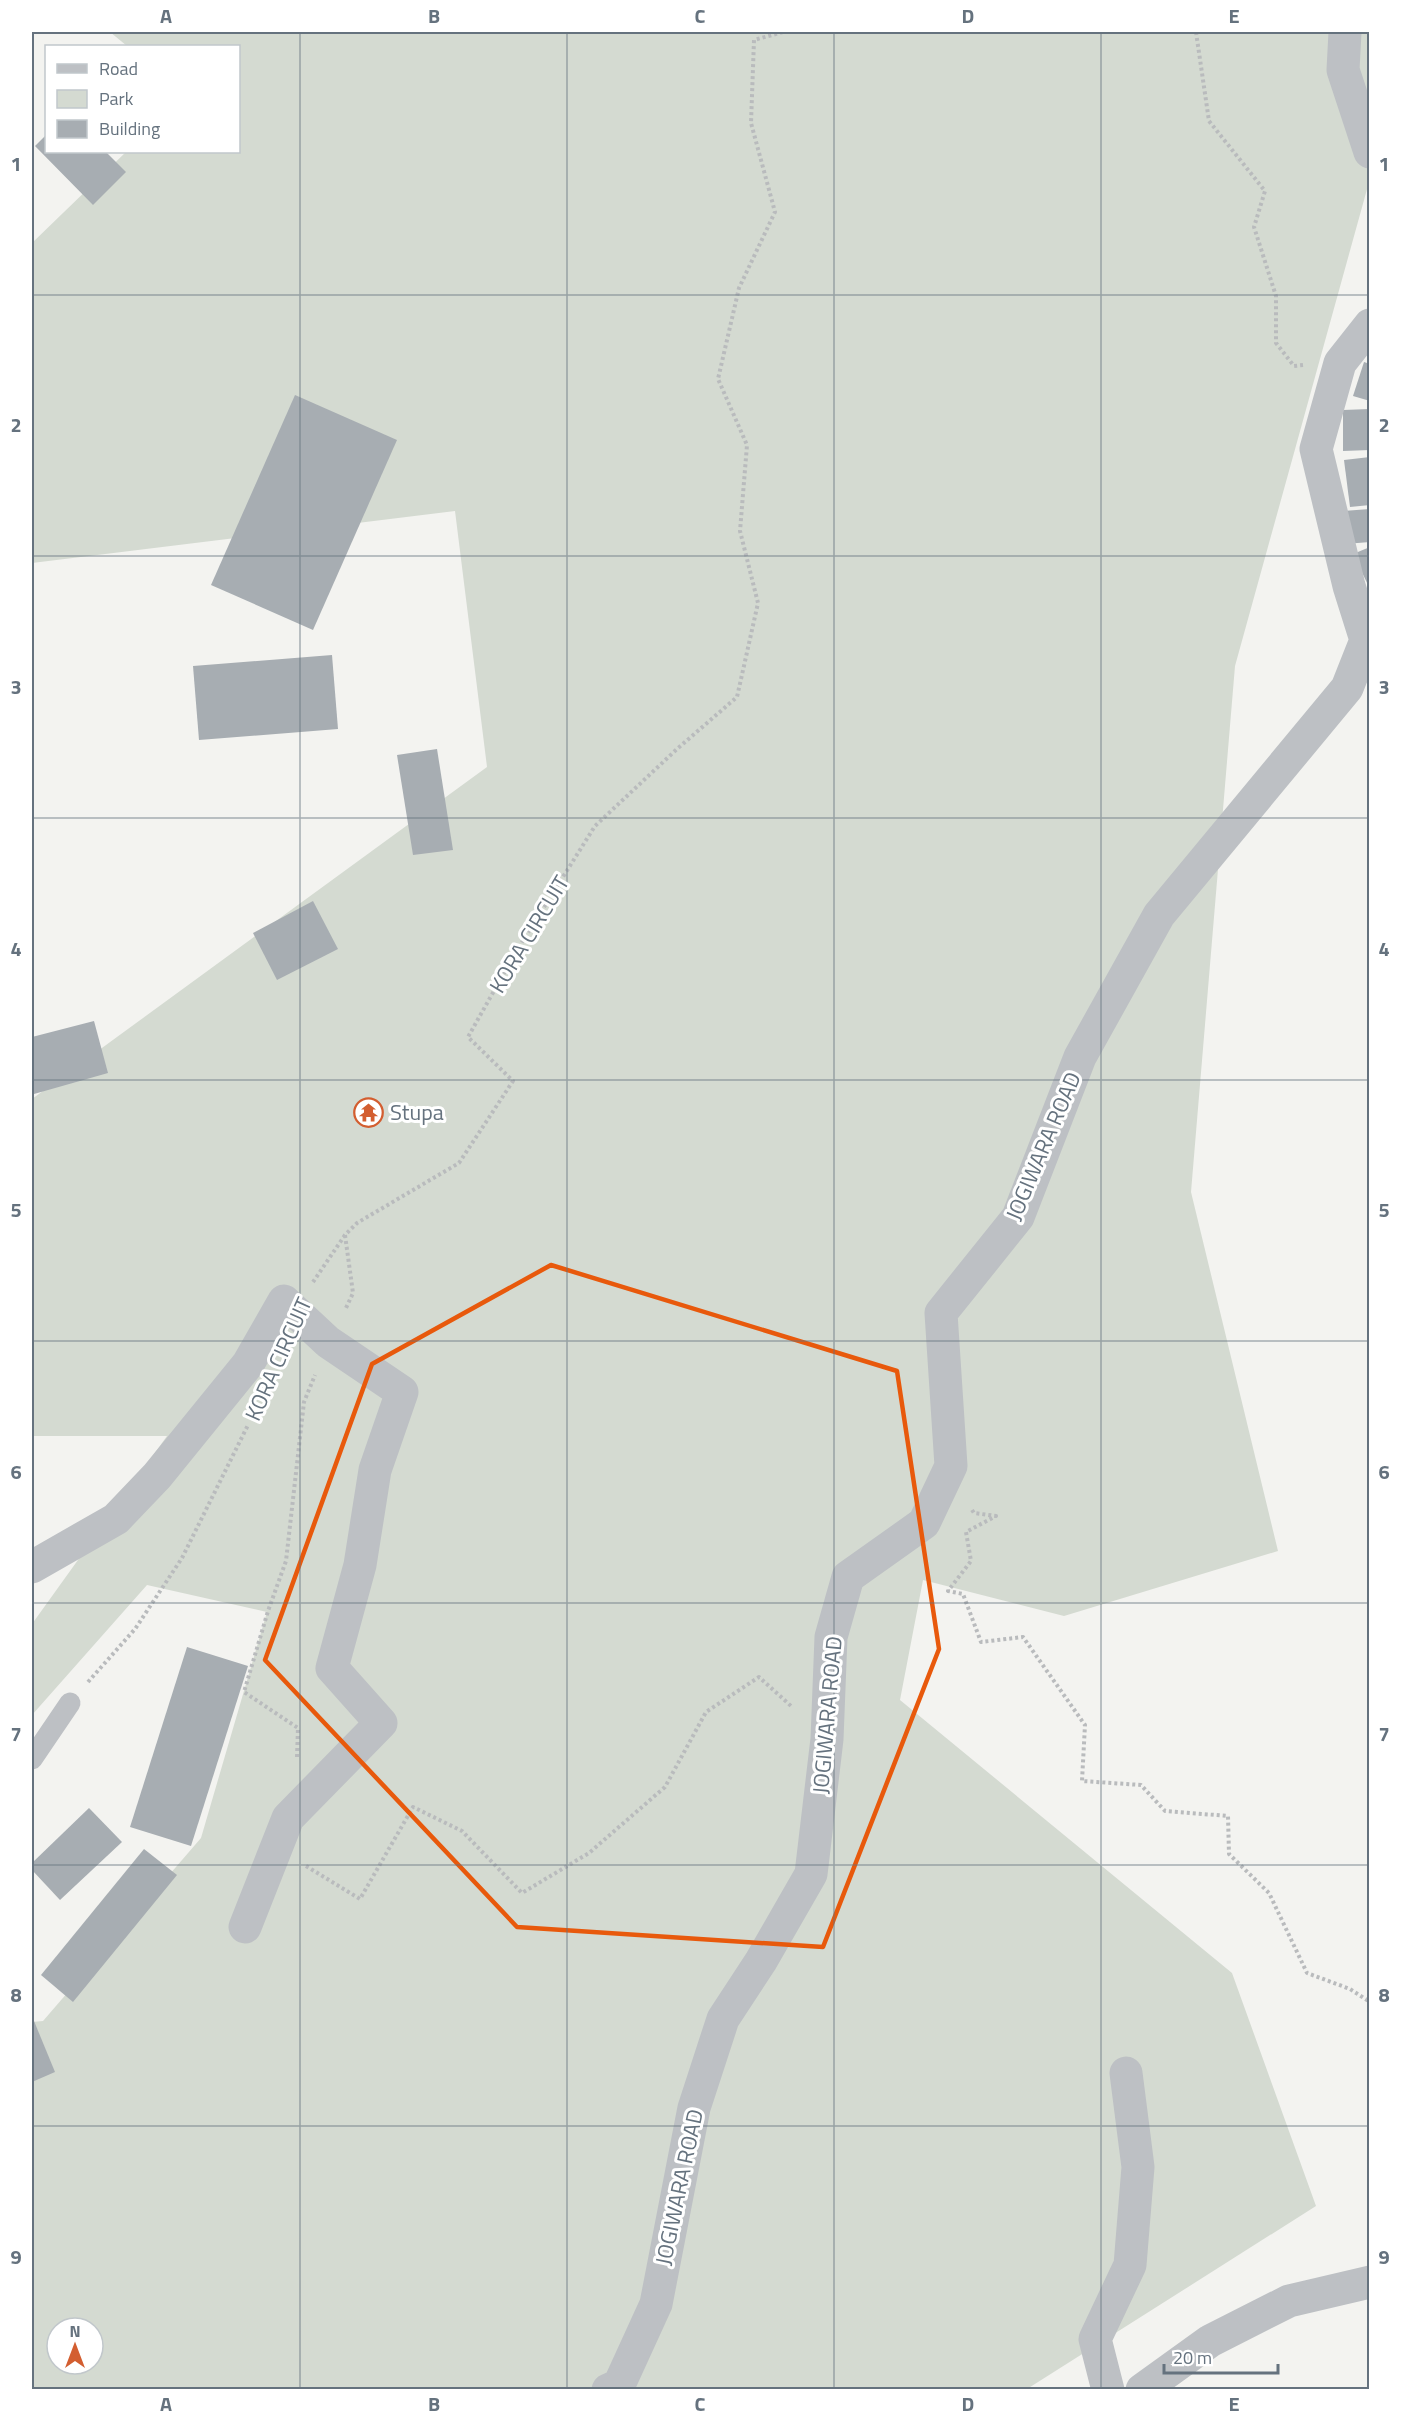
<svg xmlns="http://www.w3.org/2000/svg" width="1401" height="2421" font-family="'Titillium Web',sans-serif">
	<style>
		.green { fill: #d4dad1; fill-rule: evenodd }
		.building { fill: #a7adb2 }
		.lines { fill: none; stroke-linecap: round; stroke-linejoin: round }
		.path { stroke: #b9bbbd; stroke-width: 4; stroke-dasharray: 3 3; stroke-linecap: butt }
		.service { stroke: #bdc0c4; stroke-width: 21 }
		.minor { stroke: #bdc0c4; stroke-width: 33 }
		.tertiary { stroke: #bdc0c4; stroke-width: 33 }
		.marked { fill: none; stroke: #e8590c; stroke-width: 4.5; stroke-linejoin: round }
		.grid { fill: none; stroke: #65727e; stroke-width: 1.5; stroke-opacity: 0.55 }
		.labels { text-anchor: middle; dominant-baseline: central; stroke-width: 6; stroke-linejoin: round; paint-order: stroke }
		.street-label { font-size: 22px; fill: #65727e; stroke: #fff }
		.poi-label { font-size: 22px; fill: #65727e; stroke: #fff; text-anchor: start }
		.neatline { fill: none; stroke: #65727e; stroke-width: 2 }
		.grid-label { font-size: 20px; text-anchor: middle; font-weight: bold; fill: #65727e }
	</style>
	<rect width="100%" height="100%" fill="#f3f3f0"/>
	<!-- green -->
	<path class="green" d="M110,32H1369V182L1235,666L1191,1192L1278,1551L1064,1616L923,1580L900,1700L1232,1973L1316,2206L1027,2389H32V2022L43,2021L201,1838L267,1612L147,1585L32,1715V1624L167,1436H32V1099L487,767L455,511L32,563V243L126,152H238V46H127ZM57,2328H93V2364H57Z"/>
	<!-- building -->
	<g class="building">
		<polygon points="46,135 46,152 106,152 126,172 93,205 35,146"/>
		<polygon points="1364,362 1370,364 1370,401 1353,396"/>
		<polygon points="295,395 397,440 313,630 211,585"/>
		<polygon points="1370,409 1370,450 1343,451 1343,410"/>
		<polygon points="1370,457 1370,505 1350,507 1344,460"/>
		<polygon points="1370,509 1370,542 1345,544 1343,511"/>
		<polygon points="1370,547 1370,589 1353,554"/>
		<polygon points="332,655 338,729 199,740 193,666"/>
		<polygon points="437,749 453,850 413,855 397,755"/>
		<polygon points="313,901 338,949 277,980 253,933"/>
		<polygon points="94,1021 108,1073 34,1094 32,1084 32,1037"/>
		<polygon points="187,1647 248,1666 191,1846 130,1827"/>
		<polygon points="89,1808 122,1842 60,1900 32,1870 32,1863"/>
		<polygon points="144,1849 177,1875 73,2002 41,1975"/>
		<polygon points="34,2021 55,2072 32,2082 32,2022"/>
	</g>
	<g class="lines">
		<!-- path -->
		<g class="path">
			<polyline points="1196,32 1209,121 1265,191 1254,227 1276,296 1276,343 1294,366 1303,365"/>
			<polyline points="345,1235 353,1293 346,1308"/>
			<polyline points="313,1282 345,1235 357,1223 459,1163 513,1081 468,1037 517,950 595,826 677,749 737,697 758,603 740,531 747,445 718,379 739,288 775,212 751,123 754,40 783,32"/>
			<polyline points="972,1510 974,1513 996,1516 966,1532 971,1561 948,1591 963,1594 981,1642 1023,1637 1085,1725 1082,1781 1141,1785 1165,1811 1228,1816 1229,1854 1269,1893 1307,1973 1350,1989 1370,2002"/>
			<polyline points="88,1682 135,1629 182,1558 248,1425"/>
			<polyline points="297,1757 298,1728 244,1692 268,1611 286,1561 304,1402 315,1375"/>
			<polyline points="306,1866 360,1899 413,1807 462,1831 522,1893 589,1853 665,1787 706,1712 759,1677 791,1706"/>
		</g>
		<!-- service -->
		<polyline class="service" points="32,1759 70,1703"/>
		<!-- minor -->
		<g class="minor">
			<polyline points="32,1567 116,1519 157,1476 248,1364 284,1301 328,1342 402,1392 375,1470 360,1565 332,1668 381,1723 288,1818 245,1927"/>
			<polyline points="1108,2390 1095,2339 1130,2265 1138,2167 1126,2073"/>
			<polyline points="1142,2390 1210,2341 1289,2301 1370,2282"/>
		</g>
		<!-- tertiary -->
		<g class="tertiary">
			<polyline points="1345,32 1343,70 1370,152"/>
			<polyline points="608,2390 619,2385 656,2304 694,2108 723,2019 761,1961 811,1874 827,1739 831,1637 848,1577 924,1523 951,1466 941,1313 1018,1217 1080,1057 1159,915 1347,688 1366,640 1349,586 1316,449 1340,363 1370,325"/>
		</g>
	</g>
	<!-- marked area -->
	<path class="marked" d="M551,1265L897,1371L939,1649L823,1947L517,1927L265,1660L372,1364Z"/>
	<!-- grid -->
	<path class="grid" d="M300,32V2390M567,32V2390M834,32V2390M1101,32V2390M32,295H1370M32,556H1370M32,818H1370M32,1080H1370M32,1341H1370M32,1603H1370M32,1865H1370M32,2126H1370"/>
	<!-- icons -->
	<defs>
		<symbol id="temple-ring" viewBox="-11 -11 22 22"><circle r="9.5" fill="#fff" stroke="#d35e30" stroke-width="1.5"/><path d="M0-6L5-2H3V0L6.5 2.5H4V6H1.5V3h-3V6H-4V2.5H-6.5L-3 0V-2H-5Z" fill="#d35e30"/></symbol>
	</defs>
	<g fill-rule="evenodd">
		<use href="#temple-ring" x="352" y="1096" width="33" height="33"/>
	</g>
	<g class="labels">
		<!-- street labels -->
		<g class="street-label">
			<text transform="translate(529 934) rotate(-59)">KORA CIRCUIT</text>
			<text transform="translate(1043 1146) rotate(-67)">JOGIWARA ROAD</text>
			<text transform="translate(278 1359) rotate(-66)">KORA CIRCUIT</text>
			<text transform="translate(827 1715) rotate(-85)">JOGIWARA ROAD</text>
			<text transform="translate(679 2187) rotate(-78)">JOGIWARA ROAD</text>
		</g>
		<!-- poi labels -->
		<g class="poi-label">
			<text x="390" y="1112">Stupa</text>
		</g>
	</g>
	<!-- border -->
	<rect width="1401" height="2421" fill="none" stroke="#ffffff" stroke-width="66"/>
	<!-- legend -->
	<rect x="45" y="45" width="195" height="108" fill="#ffffff" stroke="#c1c7cb" stroke-width="1.5"/>
	<rect x="57" y="64" width="30" height="9" fill="#bdc0c4" stroke="#c1c7cb" stroke-width="1.5"/>
	<text x="99" y="75" font-size="18" fill="#65727e">Road</text>
	<rect x="57" y="90" width="30" height="18" fill="#d4dad1" stroke="#c1c7cb" stroke-width="1.5"/>
	<text x="99" y="105" font-size="18" fill="#65727e">Park</text>
	<rect x="57" y="120" width="30" height="18" fill="#a7adb2" stroke="#c1c7cb" stroke-width="1.5"/>
	<text x="99" y="135" font-size="18" fill="#65727e">Building</text>
	<!-- north arrow -->
	<g transform="translate(75 2346)"><circle r="28" fill="#ffffff" stroke="#c1c7cb" stroke-width="1.5"/>
	<path d="M0-4.5L10 22L0 15L-10 22Z" fill="#d35e30"/>
	<text y="-9" font-size="16" font-weight="bold" text-anchor="middle" fill="#65727e">N</text>
	</g>
	<!-- scale -->
	<path d="M1164 2364v9h114v-9" fill="none" stroke="#65727e" stroke-width="3"/>
	<text x="1173" y="2364" font-size="18" fill="#65727e" stroke="#ffffff" stroke-width="4.5" paint-order="stroke">20 m</text>
	<rect x="33" y="33" width="1335" height="2355" class="neatline"/>
	<g class="grid-label">
		<text x="166" y="23">A</text>
		<text x="434" y="23">B</text>
		<text x="700" y="23">C</text>
		<text x="968" y="23">D</text>
		<text x="1234" y="23">E</text>
		<text x="16" y="171">1</text>
		<text x="1384" y="171">1</text>
		<text x="16" y="432">2</text>
		<text x="1384" y="432">2</text>
		<text x="16" y="694">3</text>
		<text x="1384" y="694">3</text>
		<text x="16" y="956">4</text>
		<text x="1384" y="956">4</text>
		<text x="16" y="1217">5</text>
		<text x="1384" y="1217">5</text>
		<text x="16" y="1479">6</text>
		<text x="1384" y="1479">6</text>
		<text x="16" y="1741">7</text>
		<text x="1384" y="1741">7</text>
		<text x="16" y="2002">8</text>
		<text x="1384" y="2002">8</text>
		<text x="16" y="2264">9</text>
		<text x="1384" y="2264">9</text>
		<text x="166" y="2411">A</text>
		<text x="434" y="2411">B</text>
		<text x="700" y="2411">C</text>
		<text x="968" y="2411">D</text>
		<text x="1234" y="2411">E</text>
	</g>
</svg>
